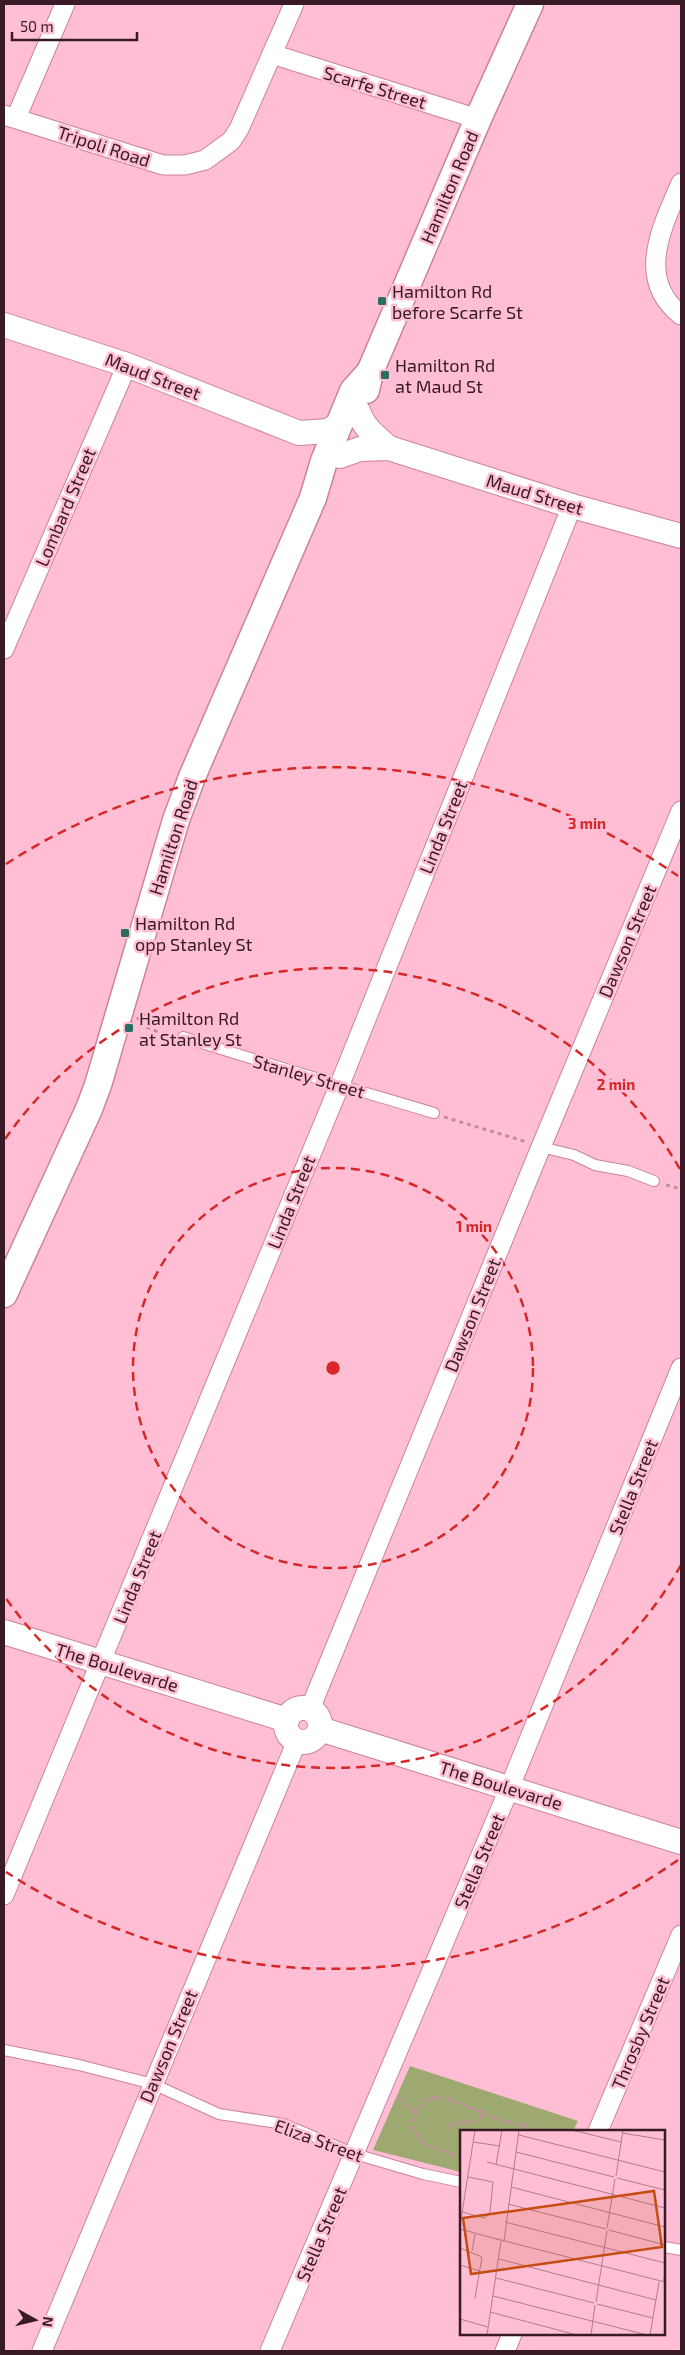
<svg xmlns="http://www.w3.org/2000/svg" width="685" height="2355" font-family="'Exo 2',sans-serif">
	<style>
		.green { fill: #9da970 }
		.lines { fill: none; stroke-linecap: round; stroke-linejoin: round }
		.service-casing { stroke: #cd829c; stroke-width: 12 }
		.minor-casing { stroke: #cd829c; stroke-width: 21 }
		.tertiary-casing { stroke: #cd829c; stroke-width: 26 }
		.secondary-casing { stroke: #cd829c; stroke-width: 29 }
		.path { stroke: #c38d9f; stroke-width: 3; stroke-dasharray: 4 4; stroke-linecap: butt }
		.service { stroke: #fff; stroke-width: 10 }
		.minor { stroke: #fff; stroke-width: 19 }
		.tertiary { stroke: #fff; stroke-width: 24 }
		.secondary { stroke: #fff; stroke-width: 26 }
		.ring { fill: none; stroke: #d62828; stroke-width: 2.5; stroke-dasharray: 9 6 }
		.poi-dot { fill: #2a6e60; stroke: #ffbed3; stroke-width: 2 }
		.labels { text-anchor: middle; dominant-baseline: central; stroke-width: 5; stroke-linejoin: round; paint-order: stroke }
		.street-label { font-size: 18px; fill: #381b26; stroke: #ffbed3 }
		.poi-label { font-size: 18px; fill: #381b26; stroke: #ffbed3; text-anchor: start }
		.inset-road { fill: none; stroke: #af7d8e; stroke-width: 1 }
		.view { fill: #c54d11; fill-opacity: 0.15; stroke: #c54d11; stroke-width: 2.5 }
		.inset-edge { fill: none; stroke: #381b26; stroke-width: 2.5 }
		.centre { fill: #d62828; stroke: #ffbed3; stroke-width: 2.5 }
		.ring-label { font-size: 15px; text-anchor: middle; font-weight: bold; fill: #d62828; stroke: #ffbed3; stroke-width: 5; stroke-linejoin: round; paint-order: stroke }
	</style>
	<rect width="100%" height="100%" fill="#ffbed3"/>
	<!-- green -->
	<polygon class="green" points="410,2066 578,2121 573,2131 461,2131 461,2172 373,2150"/>
	<g class="lines">
		<defs>
			<g id="service">
				<path d="M183,1037C267,1064 350,1088 434,1113"/>
				<polyline points="541,1147 574,1155 595,1165 628,1171 654,1181"/>
				<polyline points="4,2050 79,2065 153,2084 219,2114 284,2124 355,2154 423,2174 461,2182"/>
				<polyline points="664,2247 681,2250"/>
			</g>
			<g id="minor">
				<polyline points="272,54 478,119"/>
				<polyline points="4,115 163,165 185,165 205,160 231,141 239,129 294,4"/>
				<polyline points="16,118 65,4"/>
				<path d="M681,183C662,227 635,279 681,315"/>
				<polyline points="4,649 127,365"/>
				<polyline points="310,1709 541,1147 681,811"/>
				<polyline points="4,1895 340,1084 572,506"/>
				<polyline points="598,2131 681,1935"/>
				<polyline points="42,2351 297,1741"/>
				<polyline points="270,2351 504,1801 681,1368"/>
				<polyline points="505,2351 512,2334"/>
			</g>
			<g id="tertiary">
				<polyline points="4,325 127,365 299,433 328,431 339,424"/>
				<path d="M358,411C364,428 376,437 389,448"/>
				<polyline points="340,456 360,449 389,448 572,506 681,536"/>
				<polyline points="4,1632 287,1720"/>
				<circle cx="303" cy="1725" r="17"/>
				<polyline points="320,1729 681,1842"/>
			</g>
			<g id="secondary">
				<polyline points="366,390 370,372 478,119 530,4"/>
				<polyline points="4,1294 89,1109 98,1085 176,820 192,777 313,498 324,461 353,391 370,372"/>
			</g>
		</defs>
		<!-- service casing -->
		<use href="#service" class="service-casing"/>
		<!-- minor casing -->
		<use href="#minor" class="minor-casing"/>
		<!-- tertiary casing -->
		<use href="#tertiary" class="tertiary-casing"/>
		<!-- secondary casing -->
		<use href="#secondary" class="secondary-casing"/>
		<!-- path -->
		<g class="path">
			<polyline points="139,1024 170,1037"/>
			<polyline points="444,1117 527,1142"/>
			<polyline points="666,1185 681,1189"/>
			<polyline points="398,2098 414,2111"/>
			<path d="M449,2126L455,2122C467,2123 475,2123 484,2114"/>
			<path d="M461,2155C427,2152 391,2129 429,2098C456,2097 476,2112 501,2120C513,2124 524,2123 534,2131"/>
		</g>
		<!-- service -->
		<use href="#service" class="service"/>
		<!-- minor -->
		<use href="#minor" class="minor"/>
		<!-- tertiary -->
		<use href="#tertiary" class="tertiary"/>
		<!-- secondary -->
		<use href="#secondary" class="secondary"/>
	</g>
	<!-- distance rings -->
	<g class="ring">
		<circle cx="333" cy="1368" r="200"/>
		<path d="M681 1565A400 400 0 0 1 5 1597M5 1139A400 400 0 0 1 681 1171"/>
		<path d="M678 1860A601 601 0 0 1 6 1872M6 864A601 601 0 0 1 678 876"/>
	</g>
	<!-- markers -->
	<g class="poi-dot">
		<rect x="377" y="296" width="10" height="10" rx="2.5"/>
		<rect x="380" y="370" width="10" height="10" rx="2.5"/>
		<rect x="120" y="928" width="10" height="10" rx="2.5"/>
		<rect x="124" y="1023" width="10" height="10" rx="2.5"/>
	</g>
	<g class="labels">
		<!-- street labels -->
		<g class="street-label">
			<text transform="translate(375 87) rotate(17)">Scarfe Street</text>
			<text transform="translate(104 146) rotate(18)">Tripoli Road</text>
			<text transform="translate(449 187) rotate(-67)">Hamilton Road</text>
			<text transform="translate(153 376) rotate(21)">Maud Street</text>
			<text transform="translate(535 494) rotate(17)">Maud Street</text>
			<text transform="translate(65 507) rotate(-67)">Lombard Street</text>
			<text transform="translate(443 827) rotate(-68)">Linda Street</text>
			<text transform="translate(173 837) rotate(-72)">Hamilton Road</text>
			<text transform="translate(627 941) rotate(-67)">Dawson Street</text>
			<text transform="translate(309 1076) rotate(16)">Stanley Street</text>
			<text transform="translate(291 1202) rotate(-68)">Linda Street</text>
			<text transform="translate(472 1315) rotate(-68)">Dawson Street</text>
			<text transform="translate(633 1487) rotate(-68)">Stella Street</text>
			<text transform="translate(137 1577) rotate(-68)">Linda Street</text>
			<text transform="translate(117 1667) rotate(17)">The Boulevarde</text>
			<text transform="translate(501 1785) rotate(17)">The Boulevarde</text>
			<text transform="translate(479 1861) rotate(-67)">Stella Street</text>
			<text transform="translate(640 2033) rotate(-67)">Throsby Street</text>
			<text transform="translate(168 2046) rotate(-67)">Dawson Street</text>
			<text transform="translate(319 2140) rotate(20)">Eliza Street</text>
			<text transform="translate(321 2234) rotate(-67)">Stella Street</text>
		</g>
		<!-- poi labels -->
		<g class="poi-label">
			<text x="392" y="291">Hamilton Rd<tspan x="392" dy="21">before Scarfe St</tspan></text>
			<text x="395" y="365">Hamilton Rd<tspan x="395" dy="21">at Maud St</tspan></text>
			<text x="135" y="923">Hamilton Rd<tspan x="135" dy="21">opp Stanley St</tspan></text>
			<text x="139" y="1018">Hamilton Rd<tspan x="139" dy="21">at Stanley St</tspan></text>
		</g>
	</g>
	<!-- overview -->
	<g transform="translate(460 2130)">
		<rect width="205" height="205" fill="#ffbed3"/>
		<path class="inset-road" d="M112,0L161,12M162,3L205,10M59,5L205,42M13,12L40,16M56,22L154,47M27,32L205,78M36,35L42,0M156,46L163,0M157,48L205,60M51,57L205,97M48,74L146,99M2,82L25,88L30,82L33,52L8,47M45,92L205,133M0,96L15,0M147,98L155,49M0,99L40,110M149,100L205,115M37,109L205,152M44,111L59,0M0,118L22,127L15,168M12,121L15,104M39,129L196,170M0,135L20,141M36,148L134,173M204,152L205,133M33,166L187,205M136,172L147,101M137,174L193,188M30,182L117,205M0,189L28,197M27,205L41,111M131,205L135,175M190,205L199,152"/>
		<path class="view" d="M194,61L202,117L11,144L3,88Z"/>
		<rect width="205" height="205" class="inset-edge"/>
	</g>
	<circle cx="333" cy="1368" r="8" class="centre"/>
	<g class="ring-label">
		<text x="587" y="829">3 min</text>
		<text x="616" y="1090">2 min</text>
		<text x="474" y="1232">1 min</text>
	</g>
	<!-- border -->
	<rect width="685" height="2355" fill="none" stroke="#381b26" stroke-width="10"/>
	<!-- north arrow -->
	<g transform="translate(35 2320) rotate(98)" stroke="#ffbed3" stroke-width="4" paint-order="stroke">
	<path d="M0-4L9 19L0 12L-9 19Z" fill="#381b26"/>
	<text y="-8" font-size="14" font-weight="bold" text-anchor="middle" fill="#381b26">N</text>
	</g>
	<!-- scale -->
	<path d="M12 32v8h125v-8" fill="none" stroke="#381b26" stroke-width="2.5"/>
	<text x="20" y="32" font-size="15" fill="#381b26" stroke="#ffbed3" stroke-width="4" paint-order="stroke">50 m</text>
</svg>
